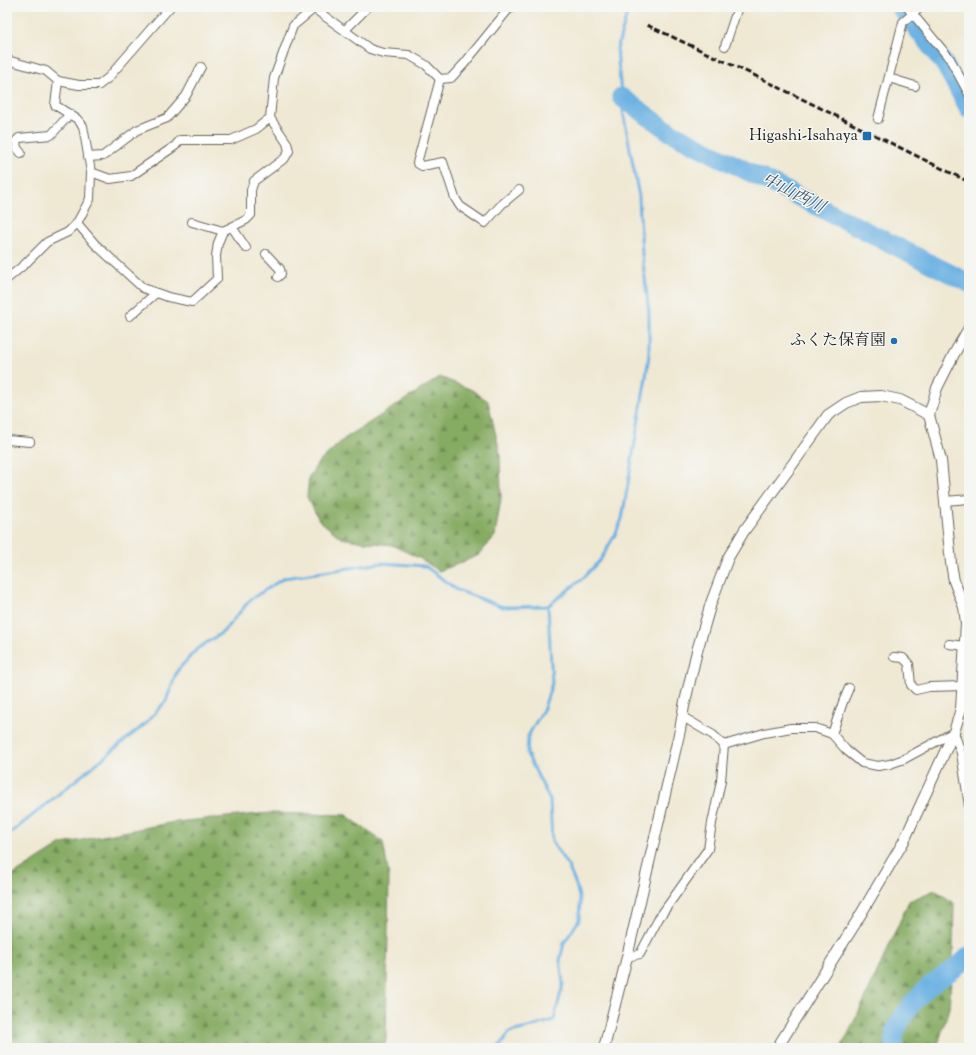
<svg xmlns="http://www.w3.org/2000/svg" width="976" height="1055" font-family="'Sorts Mill Goudy','Noto Serif JP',serif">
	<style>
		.forest { fill: url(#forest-firs); stroke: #516440 }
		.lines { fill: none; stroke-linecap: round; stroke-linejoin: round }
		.stream { stroke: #6db2e3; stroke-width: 3 }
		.river { stroke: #6db2e3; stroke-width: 19 }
		.minor-casing { stroke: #66635c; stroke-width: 10 }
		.tertiary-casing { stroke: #66635c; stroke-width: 12 }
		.minor { stroke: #fff; stroke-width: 8 }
		.tertiary { stroke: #fff; stroke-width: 10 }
		.rail { stroke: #1c1c1c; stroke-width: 3; stroke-dasharray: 6 3; stroke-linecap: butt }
		.poi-dot { fill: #1f6fb2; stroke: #f6f6f2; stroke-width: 1.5 }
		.labels { text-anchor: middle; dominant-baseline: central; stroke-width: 3; stroke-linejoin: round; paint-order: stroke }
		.poi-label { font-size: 16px; fill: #1c1c1c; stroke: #f6f6f2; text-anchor: end }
		.water-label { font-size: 17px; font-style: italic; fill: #3c586c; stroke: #f6f6f2 }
	</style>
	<defs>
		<pattern id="forest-firs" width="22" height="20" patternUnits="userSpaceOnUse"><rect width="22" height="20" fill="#86ac63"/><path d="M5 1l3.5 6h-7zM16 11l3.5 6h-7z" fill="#6d8b51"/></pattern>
	</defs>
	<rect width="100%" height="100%" fill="#f6f6f2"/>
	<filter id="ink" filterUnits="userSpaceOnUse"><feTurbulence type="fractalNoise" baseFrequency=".025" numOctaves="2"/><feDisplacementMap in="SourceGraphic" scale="8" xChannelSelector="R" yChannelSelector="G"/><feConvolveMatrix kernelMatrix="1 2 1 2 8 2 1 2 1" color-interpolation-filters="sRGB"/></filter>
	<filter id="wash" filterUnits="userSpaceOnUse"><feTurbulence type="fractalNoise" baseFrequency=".012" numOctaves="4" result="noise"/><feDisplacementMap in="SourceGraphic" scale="16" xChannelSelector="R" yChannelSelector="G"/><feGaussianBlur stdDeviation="0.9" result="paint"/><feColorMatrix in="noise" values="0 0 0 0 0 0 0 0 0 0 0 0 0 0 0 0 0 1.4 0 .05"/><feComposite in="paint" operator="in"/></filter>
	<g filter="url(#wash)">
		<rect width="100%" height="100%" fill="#efe8d3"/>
		<!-- forest -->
		<g class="forest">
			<polygon points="440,377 472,390 488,401 500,453 501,498 495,536 479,555 458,564 439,571 421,559 392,545 364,542 341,538 319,520 307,497 309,477 318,463 344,439"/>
			<polygon points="270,813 346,815 383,842 389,877 386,1039 384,1048 7,1048 7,879 62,844 174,822"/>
			<polygon points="935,890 954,903 953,953 949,1008 937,1048 841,1048 864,1001 909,901"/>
		</g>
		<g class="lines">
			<!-- stream -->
			<g class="stream">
				<polyline points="7,836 144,725 166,701 177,671 197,649 223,632 251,599 284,578 382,563 425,566 457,590 503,607 548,606 583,578 601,559 616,533 622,519 646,377 649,354 649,312 642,254 639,197 622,106 617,49 629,7"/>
				<polyline points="498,1048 510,1032 528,1028 554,1020 563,984 560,960 564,943 579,920 580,901 576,885 568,866 552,842 550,800 527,754 528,736 544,708 552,683 548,606"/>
			</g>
			<!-- river -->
			<g class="river">
				<polyline points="900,7 945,65 969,109"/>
				<polyline points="621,97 670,132 969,283"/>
				<path d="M894,1048C894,1045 893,1042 894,1039C894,1024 916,998 927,988C941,977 957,969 969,956"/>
			</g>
		</g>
	</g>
	<g filter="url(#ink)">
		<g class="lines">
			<defs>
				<g id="minor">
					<polyline points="312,7 370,49 383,53 409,55 426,65 440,79 417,163 422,166 443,162 455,198 460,206 485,223 501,205 519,190"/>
					<polyline points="907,7 950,59 969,94"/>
					<polyline points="345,30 368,7"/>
					<polyline points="725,46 738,7"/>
					<polyline points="7,60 46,71 58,81 79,85 99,85 108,78 170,7"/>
					<polyline points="889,78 915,86"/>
					<polyline points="440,79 451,78 464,64 507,11 512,7"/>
					<polyline points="878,119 903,22 921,7"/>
					<polyline points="21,153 17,148 16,141 19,138 51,135 70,114"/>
					<polyline points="88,157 103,156 137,130 167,118 186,96 201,67"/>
					<polyline points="91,172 110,179 131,176 175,146 180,140 231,140 256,129 270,118 274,78 293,26 316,7"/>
					<polyline points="192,222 223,231 246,220 251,215 251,190 254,181 285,158 289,151 287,143 270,118"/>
					<polyline points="77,223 95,244 143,288 168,297 192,302 217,279 216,256 218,243 223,231"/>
					<polyline points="232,227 246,248"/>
					<polyline points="266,254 280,269 281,274 278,277"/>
					<polyline points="7,279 25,264 47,242 68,232 77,223 90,199 91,172 83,126 77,119 55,105 58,81"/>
					<polyline points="130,316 156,293"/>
					<polyline points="7,440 30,442"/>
					<polyline points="945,501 969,499"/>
					<polyline points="964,607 969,594"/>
					<polyline points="949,644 965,646"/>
					<polyline points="894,657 903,658 909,664 911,685 916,690 929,687 963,686"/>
					<polyline points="832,734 843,702 849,688"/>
					<polyline points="724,745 764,733 791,728 815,728 832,734 846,750 862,763 878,766 890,764 904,759 954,732 961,753 969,806"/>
					<polyline points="627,957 640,954 659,918 708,849 712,823 721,781 724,745 713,735 683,717"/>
				</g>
				<g id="tertiary">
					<polyline points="604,1048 627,957 680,730 684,706 697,651 711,603 728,558 744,531 800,454 828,415 846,403 861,397 881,396 900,400 929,415"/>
					<polyline points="777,1048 855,924 904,841 954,732 961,709 966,623 964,607 954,581 951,563 941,460 929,415 937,388 954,354 969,328"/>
				</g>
			</defs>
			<!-- minor casing -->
			<use href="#minor" class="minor-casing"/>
			<!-- tertiary casing -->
			<use href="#tertiary" class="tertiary-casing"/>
			<!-- minor -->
			<use href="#minor" class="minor"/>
			<!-- tertiary -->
			<use href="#tertiary" class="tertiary"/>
			<!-- rail -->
			<polyline class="rail" points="647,25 762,79 969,182"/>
		</g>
	</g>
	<!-- markers -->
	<g class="poi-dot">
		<rect x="862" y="131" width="10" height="10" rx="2"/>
		<circle cx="894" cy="341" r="4"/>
	</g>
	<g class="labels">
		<!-- poi labels -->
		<g class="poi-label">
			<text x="858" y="136">Higashi-Isahaya</text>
			<text x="886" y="341">ふくた保育園</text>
		</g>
		<!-- water labels -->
		<g class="water-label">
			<text transform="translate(793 194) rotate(27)">中山西川</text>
		</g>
	</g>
	<!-- margin -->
	<rect width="976" height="1055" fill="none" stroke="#f6f6f2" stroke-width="24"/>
</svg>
